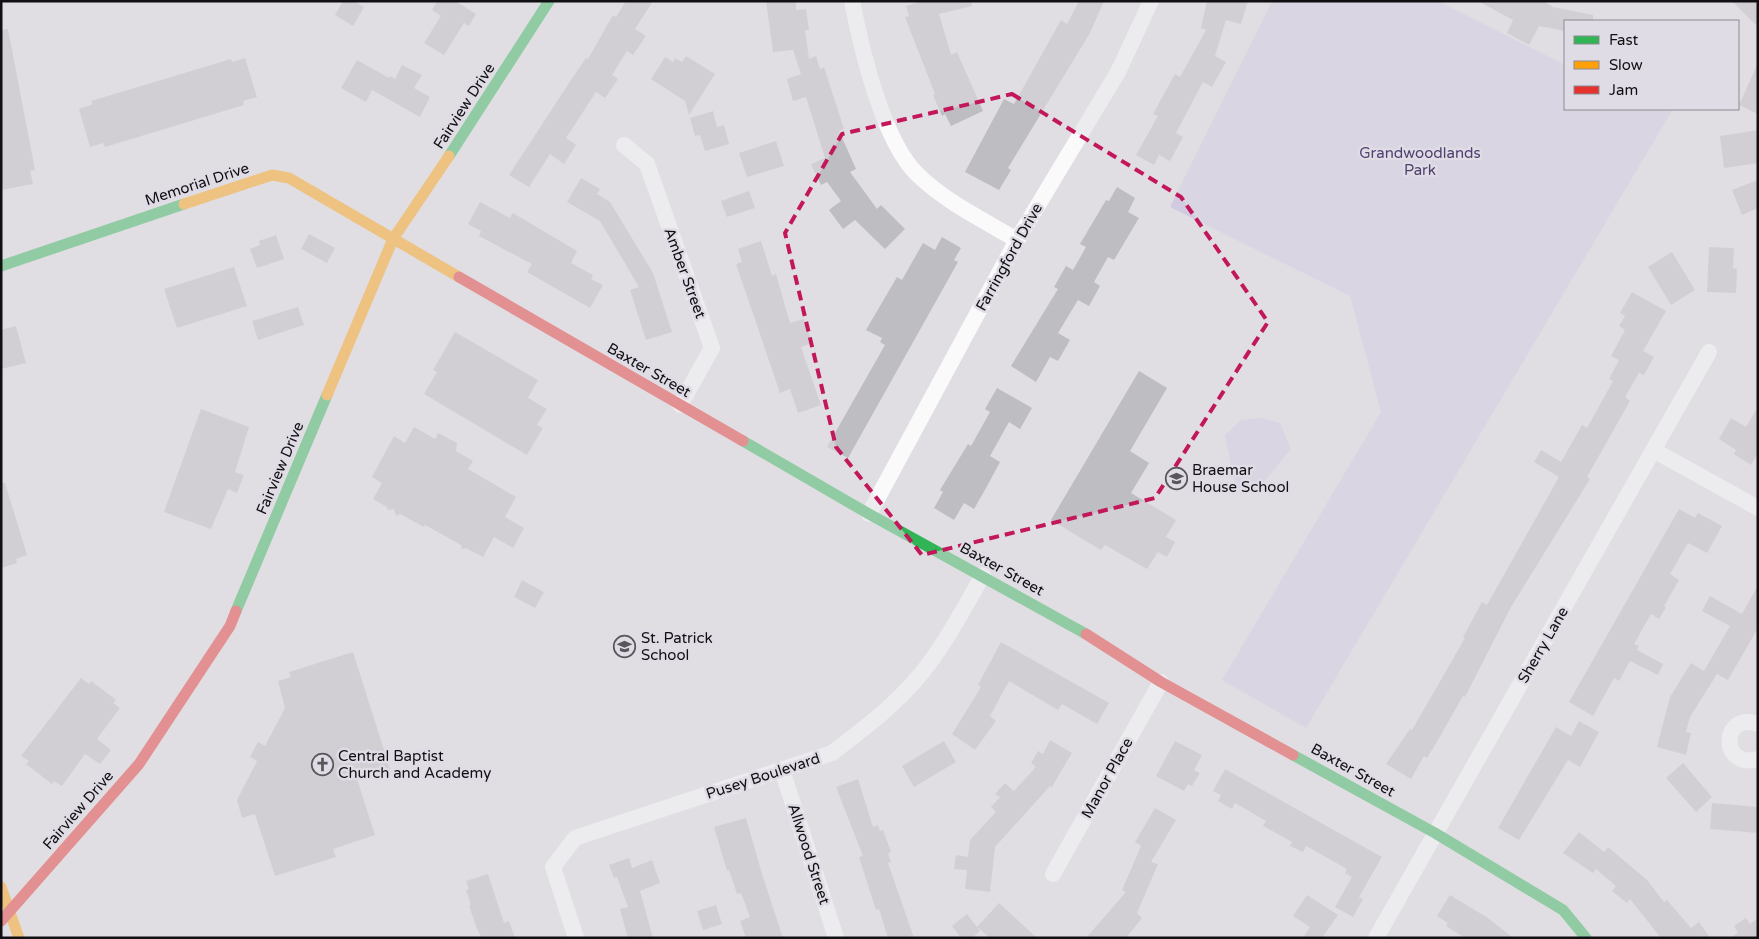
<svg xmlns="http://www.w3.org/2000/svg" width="1759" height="939" font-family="'Varela Round',sans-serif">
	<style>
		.green { fill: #d1cae0 }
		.building { fill: #bebdc1 }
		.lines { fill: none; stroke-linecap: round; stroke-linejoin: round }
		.street { stroke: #fafafb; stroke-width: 16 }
		.fast { stroke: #30b455; stroke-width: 11 }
		.slow { stroke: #ff9f0a; stroke-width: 11 }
		.jam { stroke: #e5322d; stroke-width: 11 }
		.marked { fill: none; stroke: #c2185b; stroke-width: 4; stroke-dasharray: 10 6; stroke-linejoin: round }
		.labels { text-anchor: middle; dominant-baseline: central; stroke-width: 5; stroke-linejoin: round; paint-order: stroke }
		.street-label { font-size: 15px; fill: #100f12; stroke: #dfdce5 }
		.park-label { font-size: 15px; fill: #503f6f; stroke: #dfdce5 }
		.poi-label { font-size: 15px; fill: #100f12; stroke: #dfdce5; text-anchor: start }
	</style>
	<rect width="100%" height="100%" fill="#e0dee3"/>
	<!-- green -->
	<g class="green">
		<polygon points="1272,1 1438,1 1565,65 1565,109 1673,109 1306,728 1222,680 1381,412 1350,296 1170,207"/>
		<polygon points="1261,418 1280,423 1291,449 1254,494 1235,487 1225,435 1241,420"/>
	</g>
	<!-- building -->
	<g class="building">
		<polygon points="343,1 354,1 364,7 353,26 335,15"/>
		<polygon points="437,1 455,1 476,14 469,26 464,23 444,55 424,43 441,16 432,10"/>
		<polygon points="626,1 653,1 635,29 646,36 633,55 627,51 612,75 618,79 605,98 596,92 566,138 576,145 564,164 550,154 529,187 509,175 571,80 586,58 588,59 613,15 616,17"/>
		<polygon points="766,1 796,1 796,10 806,9 809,30 805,30 809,59 816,56 820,69 824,67 844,129 839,131 856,169 850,172 877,209 881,205 905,229 885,249 855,220 843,229 829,210 841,201 827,182 821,185 811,164 825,158 806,97 793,101 787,79 801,74 793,50 773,52"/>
		<polygon points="923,1 971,1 972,6 939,14 951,55 957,52 983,111 951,126 945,114 942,116 933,95 935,94 905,17 909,16 906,6"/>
		<polygon points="1079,1 1104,1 1090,33 1008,168 1011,170 999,190 965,172 1004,99 1014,104 1061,20 1067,24"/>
		<polygon points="1207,1 1248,1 1241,24 1226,20 1215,56 1226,62 1212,87 1203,82 1176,133 1183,137 1170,161 1159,155 1154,165 1136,155 1158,116 1153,114 1175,74 1180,77 1206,30 1201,28"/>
		<polygon points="1478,1 1543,1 1553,7 1593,15 1593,21 1565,21 1565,31 1539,26 1529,45 1507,33 1513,20"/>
		<polygon points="1732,1 1758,1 1758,27"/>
		<polygon points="8,29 35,170 30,171 33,184 1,190 1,30"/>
		<polygon points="686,56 715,74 689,115 685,101 651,79 665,57 673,62 675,58 682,62"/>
		<polygon points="245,58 257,97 243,101 244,105 105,147 103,143 90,147 79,109 93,104 91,101 231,59 232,62"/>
		<polygon points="357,60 389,78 390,76 395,79 402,65 422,75 414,88 430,97 420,117 372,90 366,102 341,88"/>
		<polygon points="1758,63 1758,114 1739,105"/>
		<polygon points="713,111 717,127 724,125 729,144 705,151 700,135 695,136 690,118"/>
		<polygon points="1758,130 1758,163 1724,168 1720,136"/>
		<polygon points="776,141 784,166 747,177 739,153"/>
		<polygon points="581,178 600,189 597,194 610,202 653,273 672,332 646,340 630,290 639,287 600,221 567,202"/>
		<polygon points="1758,180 1758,208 1742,215 1732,190"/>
		<polygon points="1117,187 1135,198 1128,212 1139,218 1114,260 1108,257 1094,282 1100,286 1089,306 1078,300 1058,333 1070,340 1058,361 1050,357 1036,382 1011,366 1058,289 1054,287 1066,266 1073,270 1086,247 1080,244 1106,200 1109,201"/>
		<polygon points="749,191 755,208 727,217 721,201"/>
		<polygon points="480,202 510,218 513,213 577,251 571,263 593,275 591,279 603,285 590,308 527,272 532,264 479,236 481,231 468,224"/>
		<polygon points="309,234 335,248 327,263 301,249"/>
		<polygon points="276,235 284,259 257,268 250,249 260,245 259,241"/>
		<polygon points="942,237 961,248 954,260 958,262 848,458 827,447 885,345 880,342 882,338 866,330 897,277 902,280 923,243 935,250"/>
		<polygon points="761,241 772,276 776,274 790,323 804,319 812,343 801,347 821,405 798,413 790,389 780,393 736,264 742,262 738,249"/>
		<polygon points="1709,247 1734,248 1733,268 1737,269 1736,293 1707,292"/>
		<polygon points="1672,252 1695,290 1671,305 1648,267"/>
		<polygon points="234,267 247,306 177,328 164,289"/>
		<polygon points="1632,292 1666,311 1643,351 1654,357 1644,375 1639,373 1625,397 1630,401 1587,477 1590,479 1511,607 1465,697 1463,696 1438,740 1427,758 1424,756 1411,779 1386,764 1410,729 1412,730 1465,638 1463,637 1482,602 1487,605 1559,477 1534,462 1541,450 1561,462 1582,425 1587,428 1613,381 1609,379 1619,360 1611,356 1625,330 1619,326 1625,316 1620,313"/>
		<polygon points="298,307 304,325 258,340 252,321"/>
		<polygon points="16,326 26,363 1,369 1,330"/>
		<polygon points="455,332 538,380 528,398 547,409 537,425 543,428 527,455 424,394 437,372 433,370"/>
		<polygon points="1139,371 1167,388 1130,451 1149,463 1131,493 1176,520 1166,537 1175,542 1167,557 1158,552 1147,569 1105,545 1101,550 1051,520"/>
		<polygon points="997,388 1032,408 1020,429 1009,422 990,456 1000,462 986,488 974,509 964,503 954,520 934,508 943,492 940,490 968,444 971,446 990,412 985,409"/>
		<polygon points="1758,407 1758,453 1751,465 1734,454 1736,450 1719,439 1731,418 1746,427"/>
		<polygon points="201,409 249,427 235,472 244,475 237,493 228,489 211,529 164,512"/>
		<polygon points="414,427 435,439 438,433 457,443 456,451 473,461 468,469 516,497 505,517 524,528 513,548 494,537 483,557 466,548 462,549 461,545 425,525 424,527 400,514 396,516 394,509 388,510 387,507 373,499 382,483 372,477 394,436 405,443"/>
		<polygon points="1,483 5,483 27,555 16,559 17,563 1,568"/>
		<polygon points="1679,509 1695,518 1698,513 1722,526 1707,553 1688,543 1670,574 1679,580 1664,606 1666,607 1659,619 1651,614 1634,644 1639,646 1637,650 1663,664 1658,675 1630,661 1619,681 1614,678 1593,716 1569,702"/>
		<polygon points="522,580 544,592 535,608 514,597"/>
		<polygon points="1758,585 1758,628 1728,680 1717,674 1690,717 1686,732 1691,733 1686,755 1657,747 1670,697 1691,663 1704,671 1730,626 1702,611 1710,596 1742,614"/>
		<polygon points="1001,642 1109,703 1097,724 1062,704 1058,710 1009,681 990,716 996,721 975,750 952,734 981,687 978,685"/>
		<polygon points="353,652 390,769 357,779 375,835 333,849 336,857 275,876 255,814 242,818 237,800 257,761 250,757 258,742 265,746 285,708 278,681 291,677 289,672"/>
		<polygon points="81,678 89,684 91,681 116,700 113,703 120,708 97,739 111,750 100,764 85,754 62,786 54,781 52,784 26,764 29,761 21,756"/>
		<polygon points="1579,721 1599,732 1580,767 1568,760 1519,840 1498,828 1556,727 1571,736"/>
		<polygon points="1050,740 1072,753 1060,773 1052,787 1050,786 995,847 990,892 965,889 967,870 954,869 956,855 968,857 970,840 996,812 991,807 1000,797 995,794 1005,783 1014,791 1036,767 1031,763 1038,751 1043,754"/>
		<polygon points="944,741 956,762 914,787 902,766"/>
		<polygon points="1175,741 1202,755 1194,770 1200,773 1192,786 1188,784 1184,791 1156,776"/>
		<polygon points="1683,763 1712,797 1696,812 1666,778"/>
		<polygon points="1225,769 1382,857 1359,897 1363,899 1353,917 1335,907 1352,877 1345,873 1347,869 1306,846 1303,852 1290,846 1292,842 1263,826 1266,821 1235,803 1232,809 1218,801 1221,795 1213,791"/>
		<polygon points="858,779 873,827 878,825 880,831 883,830 891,852 888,853 891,862 888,863 914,938 888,938 879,909 876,910 859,857 863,856 836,787"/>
		<polygon points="1712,803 1758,807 1758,833 1710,829"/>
		<polygon points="1155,808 1176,820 1151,862 1158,864 1137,913 1142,918 1126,938 1086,938 1126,892 1122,890 1141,846 1135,842"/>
		<polygon points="746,818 762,874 783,938 746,938 740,921 750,917 741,893 737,894 729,870 727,871 714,827"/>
		<polygon points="1579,832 1604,852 1608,847 1647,880 1664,902 1667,900 1691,928 1699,922 1710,938 1661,938 1630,899 1627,903 1612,891 1616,886 1596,869 1593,873 1563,853"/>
		<polygon points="629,858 632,868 652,860 660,883 640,891 653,938 628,938 620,909 628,907 617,877 614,878 609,865"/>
		<polygon points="488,874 504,923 509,921 515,938 482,938 477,929 469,906 471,905 466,890 469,889 466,881"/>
		<polygon points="1307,895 1338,915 1322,938 1303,938 1310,927 1293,916"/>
		<polygon points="1450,895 1488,918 1513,938 1465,938 1446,926 1448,923 1437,916"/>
		<polygon points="999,903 1037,938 990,938 977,927"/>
		<polygon points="716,905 722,924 703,930 697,911"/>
		<polygon points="967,914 980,931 972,938 961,938 952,926"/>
		<polygon points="1746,918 1750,924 1758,918 1758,938 1731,938 1738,932 1734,926"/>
	</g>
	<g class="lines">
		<!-- street -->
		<g class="street">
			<path d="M852,1C861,48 883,142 918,175C946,202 983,220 1017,240"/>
			<polyline points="624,145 647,164 712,348 680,405"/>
			<polyline points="1655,451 1758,508"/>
			<polyline points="869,514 1017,240 1118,72 1151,1"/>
			<path d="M1758,724C1721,711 1719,770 1758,759"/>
			<polyline points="782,770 836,938"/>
			<polyline points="1053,874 1161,682"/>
			<path d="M576,938L553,867L575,838L832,753C869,725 906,697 933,658C952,632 967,603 983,575"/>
			<polyline points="1376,938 1709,352"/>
		</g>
		<!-- fast -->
		<g class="fast">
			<polyline points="449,156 549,1"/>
			<polyline points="1,266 184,204"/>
			<polyline points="743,441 869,514 1086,634"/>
			<polyline points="236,611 327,395"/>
			<polyline points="1293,755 1435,833 1563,910 1586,938"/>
		</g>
		<!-- slow -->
		<g class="slow">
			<polyline points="184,204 272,175 289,178 459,277"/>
			<polyline points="327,395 393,239 449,156"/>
			<polyline points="1,887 19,938"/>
		</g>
		<!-- jam -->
		<g class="jam">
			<polyline points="459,277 743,441"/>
			<polyline points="1086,634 1161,682 1293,755"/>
			<polyline points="1,921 139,764 230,626 236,611"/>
		</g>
	</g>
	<!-- marked area -->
	<path d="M0 0H1759V939H0ZM1012,94L1181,197L1268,322L1155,498L922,555L836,447L785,233L842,134Z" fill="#e0dee3" fill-opacity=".55" fill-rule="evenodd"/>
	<path class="marked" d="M1012,94L1181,197L1268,322L1155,498L922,555L836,447L785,233L842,134Z"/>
	<!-- icons -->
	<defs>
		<symbol id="school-ring" viewBox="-11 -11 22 22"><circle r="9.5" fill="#dfdce5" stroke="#59575b" stroke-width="1.5"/><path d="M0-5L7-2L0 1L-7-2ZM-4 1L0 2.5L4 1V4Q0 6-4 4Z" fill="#59575b"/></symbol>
		<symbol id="church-ring" viewBox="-11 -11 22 22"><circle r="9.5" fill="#dfdce5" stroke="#59575b" stroke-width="1.5"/><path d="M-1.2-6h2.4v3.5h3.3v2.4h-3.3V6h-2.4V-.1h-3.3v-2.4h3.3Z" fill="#59575b"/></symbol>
	</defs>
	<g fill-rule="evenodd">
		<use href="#school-ring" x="1164" y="466" width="25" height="25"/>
		<use href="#school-ring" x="612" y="634" width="25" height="25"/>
		<use href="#church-ring" x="310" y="752" width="25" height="25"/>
	</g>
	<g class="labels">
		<!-- street labels -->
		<g class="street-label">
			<text transform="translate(464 106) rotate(-57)">Fairview Drive</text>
			<text transform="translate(197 184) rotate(-18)">Memorial Drive</text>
			<text transform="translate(1009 257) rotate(-61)">Farringford Drive</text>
			<text transform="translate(685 273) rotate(70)">Amber Street</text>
			<text transform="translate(649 370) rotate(30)">Baxter Street</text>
			<text transform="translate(280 468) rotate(-67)">Fairview Drive</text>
			<text transform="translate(1002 569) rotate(29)">Baxter Street</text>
			<text transform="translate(1543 645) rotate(-60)">Sherry Lane</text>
			<text transform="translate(1353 770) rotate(29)">Baxter Street</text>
			<text transform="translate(763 776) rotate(-18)">Pusey Boulevard</text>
			<text transform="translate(1107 778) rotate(-61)">Manor Place</text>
			<text transform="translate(78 810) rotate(-49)">Fairview Drive</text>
			<text transform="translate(809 854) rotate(72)">Allwood Street</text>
		</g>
		<!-- park labels -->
		<g class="park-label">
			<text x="1420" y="153">Grandwoodlands<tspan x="1420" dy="17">Park</tspan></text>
		</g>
		<!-- poi labels -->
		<g class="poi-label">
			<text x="1192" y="470">Braemar<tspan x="1192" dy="17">House School</tspan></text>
			<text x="641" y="638">St. Patrick<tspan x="641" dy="17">School</tspan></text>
			<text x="338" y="756">Central Baptist<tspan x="338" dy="17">Church and Academy</tspan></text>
		</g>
	</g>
	<!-- border -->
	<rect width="1759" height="939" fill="none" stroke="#100f12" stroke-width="5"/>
	<!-- legend -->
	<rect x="1564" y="20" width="175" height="90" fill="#dfdce5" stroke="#8c8a91"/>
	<rect x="1574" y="36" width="25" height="8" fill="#30b455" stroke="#8c8a91"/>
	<text x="1609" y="45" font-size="15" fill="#100f12">Fast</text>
	<rect x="1574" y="61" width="25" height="8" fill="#ff9f0a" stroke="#8c8a91"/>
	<text x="1609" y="70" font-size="15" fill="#100f12">Slow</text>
	<rect x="1574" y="86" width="25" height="8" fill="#e5322d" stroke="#8c8a91"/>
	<text x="1609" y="95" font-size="15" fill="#100f12">Jam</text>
</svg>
